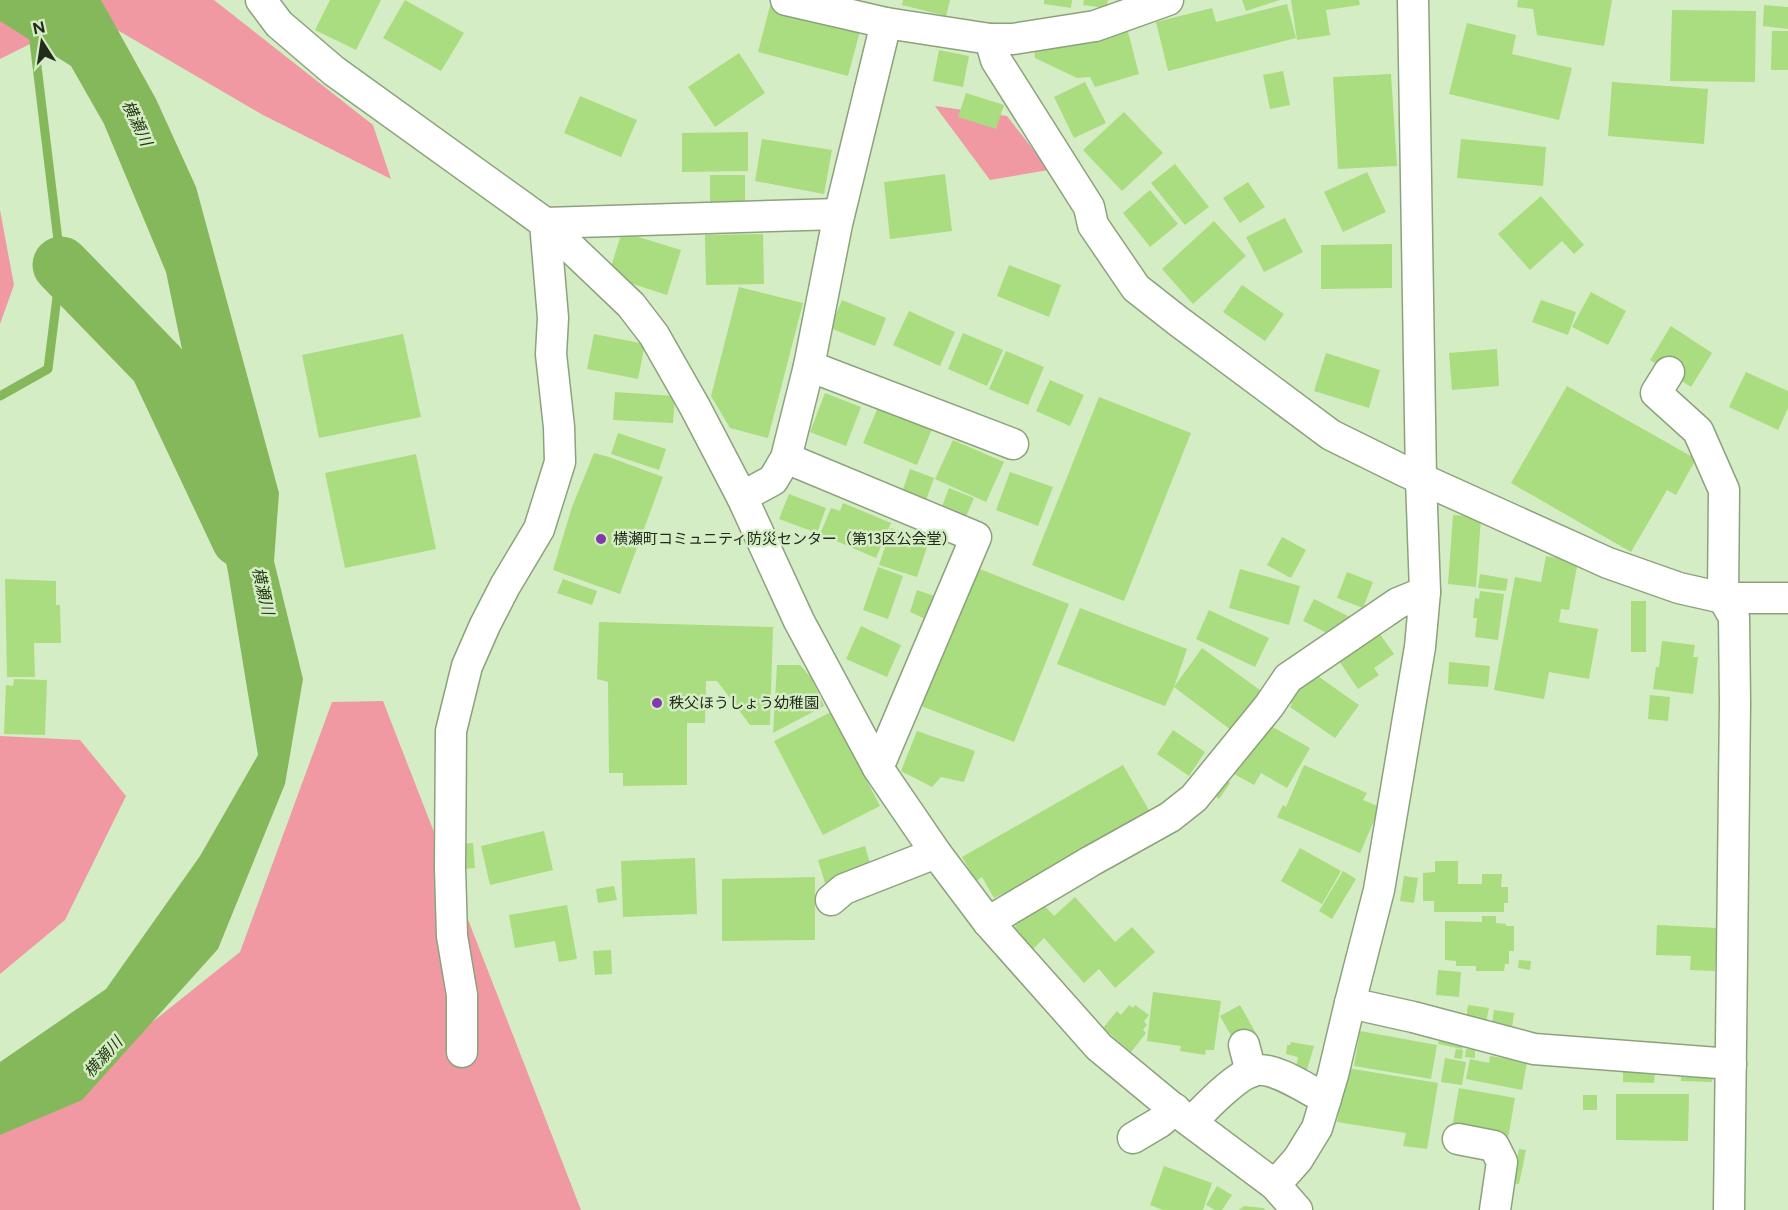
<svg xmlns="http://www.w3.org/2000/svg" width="1788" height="1210" font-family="Figtree,'Noto Sans JP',sans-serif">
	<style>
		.green { fill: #f099a3 }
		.water { fill: #85b85b }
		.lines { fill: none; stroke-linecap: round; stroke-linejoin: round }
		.stream { stroke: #85b85b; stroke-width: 9 }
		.river { stroke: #85b85b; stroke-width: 57 }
		.building { fill: #a9dd7f }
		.minor-casing { stroke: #8ca27d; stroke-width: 33 }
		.minor { stroke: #fff; stroke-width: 30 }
		.poi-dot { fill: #8438aa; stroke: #d5edc5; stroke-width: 2 }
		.labels { text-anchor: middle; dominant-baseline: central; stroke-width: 5; stroke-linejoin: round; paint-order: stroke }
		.poi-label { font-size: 15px; fill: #222b1c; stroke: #d5edc5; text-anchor: start }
		.water-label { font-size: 16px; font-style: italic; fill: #273b15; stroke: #d5edc5 }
	</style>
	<rect width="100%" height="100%" fill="#d5edc5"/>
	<!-- green -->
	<g class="green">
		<polygon points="0,0 214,0 373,125 391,179 263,115 90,14 0,59"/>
		<polygon points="935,106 1007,116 1049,170 990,180"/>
		<polygon points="0,210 14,285 0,324"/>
		<polygon points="383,701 581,1210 0,1210 0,1104 121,1047 240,952 332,702"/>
		<polygon points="0,736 80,740 126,796 65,920 0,974"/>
	</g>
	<!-- water -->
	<polygon class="water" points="0,0 101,0 156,99 196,187 279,493 274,561 303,679 285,784 218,949 82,1100 0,1135 0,1062 106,989 200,856 258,755 228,572 166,272 104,124 71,66 0,21"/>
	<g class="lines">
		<!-- stream -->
		<polyline class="stream" points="0,396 48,369 61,265 33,33"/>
		<!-- river -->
		<polyline class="river" points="61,265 158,365 240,539"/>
	</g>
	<!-- building -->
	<g class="building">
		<polygon points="330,0 381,0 356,50 315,30"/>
		<polygon points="405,0 464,33 441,71 383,38"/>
		<polygon points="903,0 950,0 946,16 902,5"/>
		<polygon points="1044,0 1072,0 1071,8 1044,4"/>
		<polygon points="1084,0 1108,0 1106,8 1083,5"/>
		<polygon points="1242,0 1280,0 1246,11"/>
		<polygon points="1291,0 1359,0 1360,5 1326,10 1330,35 1297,40"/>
		<polygon points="1518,0 1612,0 1604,46 1537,35 1533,9 1517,7"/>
		<polygon points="1287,4 1296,38 1168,71 1156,22 1212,8 1216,22"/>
		<polygon points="1764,5 1788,7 1788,29 1763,26"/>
		<polygon points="770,6 860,31 848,76 758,52"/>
		<polygon points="1672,10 1756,11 1755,82 1670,81"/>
		<polygon points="1467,23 1516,35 1512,54 1572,68 1559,120 1449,94"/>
		<polygon points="1127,28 1139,74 1095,87 1090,77 1077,78 1035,58 1034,46"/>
		<polygon points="1772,31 1788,31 1788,70 1771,70"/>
		<polygon points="939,50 969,56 963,87 933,81"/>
		<polygon points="739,53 765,93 715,127 688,87"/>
		<polygon points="1283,71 1290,105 1270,109 1263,75"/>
		<polygon points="1391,74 1397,166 1338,169 1333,77"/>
		<polygon points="1085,82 1106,123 1074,138 1054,97"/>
		<polygon points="1612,82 1708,89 1704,144 1608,136"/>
		<polygon points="966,93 1004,105 996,129 958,117"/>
		<polygon points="580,96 637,120 621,157 564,133"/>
		<polygon points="1124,112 1163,153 1122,191 1083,150"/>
		<polygon points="748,132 748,171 682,172 682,133"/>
		<polygon points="762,139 832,150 824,194 755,181"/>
		<polygon points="1461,139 1546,147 1543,186 1457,178"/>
		<polygon points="1175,164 1209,207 1185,225 1151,183"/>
		<polygon points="1367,172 1386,212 1343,232 1324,192"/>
		<polygon points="945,174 952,231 890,239 884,182"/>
		<polygon points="710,175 745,175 745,214 710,207"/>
		<polygon points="1248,182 1265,207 1240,223 1223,198"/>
		<polygon points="1150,190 1178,224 1150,247 1123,213"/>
		<polygon points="1541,196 1584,245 1574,254 1562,241 1530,270 1498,234"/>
		<polygon points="1285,218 1303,252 1264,272 1246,237"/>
		<polygon points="1214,221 1246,256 1193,304 1162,269"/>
		<polygon points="622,232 681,250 667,295 608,276"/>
		<polygon points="763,234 764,284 706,285 705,235"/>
		<polygon points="1392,244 1392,288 1321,289 1321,245"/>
		<polygon points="1009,265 1061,285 1049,317 997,296"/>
		<polygon points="1242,285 1284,314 1265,341 1223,312"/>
		<polygon points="739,287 803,303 768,438 730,428 711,396"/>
		<polygon points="1591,292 1626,311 1608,345 1572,327"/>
		<polygon points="842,300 886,318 875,346 830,328"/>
		<polygon points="1541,300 1576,312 1568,335 1532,322"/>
		<polygon points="909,311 955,332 940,366 893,345"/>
		<polygon points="1671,326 1712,353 1691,387 1650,360"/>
		<polygon points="963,333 1003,350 987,386 948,369"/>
		<polygon points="403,334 421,417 319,438 302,355"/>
		<polygon points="594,334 645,344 638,379 587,369"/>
		<polygon points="1497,349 1499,386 1452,390 1449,353"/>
		<polygon points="1006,351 1044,367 1028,405 989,389"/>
		<polygon points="1326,353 1380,370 1369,408 1314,391"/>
		<polygon points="1746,372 1788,391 1788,408 1778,430 1729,407"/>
		<polygon points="1050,380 1084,395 1070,426 1036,411"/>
		<polygon points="1567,386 1696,459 1676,495 1667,490 1631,552 1511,483"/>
		<polygon points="615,392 675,396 673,423 613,420"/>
		<polygon points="825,393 861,407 846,446 810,432"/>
		<polygon points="1099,397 1191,433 1124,601 1032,565"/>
		<polygon points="878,407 932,429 917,465 863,443"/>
		<polygon points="618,433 666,449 659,470 611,454"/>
		<polygon points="953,440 1004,462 986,502 935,479"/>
		<polygon points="594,453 609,457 663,477 620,594 553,570 572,507"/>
		<polygon points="416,454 436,549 345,568 325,473"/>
		<polygon points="910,469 934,478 926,500 902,492"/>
		<polygon points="1010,472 1053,487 1038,526 996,510"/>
		<polygon points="949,488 974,498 965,519 941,509"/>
		<polygon points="789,494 826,508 817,533 779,519"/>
		<polygon points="843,503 891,523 876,558 820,534 831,508 840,511"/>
		<polygon points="1453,515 1481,517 1476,587 1448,584"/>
		<polygon points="891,528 929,541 917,577 879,565"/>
		<polygon points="1282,537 1306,550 1291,578 1267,565"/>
		<polygon points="1546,556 1578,561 1569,610 1561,609 1559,622 1598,629 1589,679 1549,672 1544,699 1494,690 1515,577 1541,582"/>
		<polygon points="878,567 903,576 888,619 863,610"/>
		<polygon points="977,568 1069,604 1014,742 921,706"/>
		<polygon points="1240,569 1300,586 1289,625 1229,608"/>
		<polygon points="1347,572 1373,582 1363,608 1337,598"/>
		<polygon points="1480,574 1508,579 1506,591 1478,588"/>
		<polygon points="5,579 56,581 56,605 60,605 61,643 34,643 35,677 7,677"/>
		<polygon points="563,579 597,591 592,605 557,593"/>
		<polygon points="917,590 940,598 934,623 910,612"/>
		<polygon points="1480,591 1504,594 1498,640 1475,637 1477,618 1473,618 1475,598 1479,599"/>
		<polygon points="1314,599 1350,617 1339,639 1303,621"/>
		<rect x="1631" y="601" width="15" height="51"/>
		<polygon points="1080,608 1187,649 1174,687 1165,706 1057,664"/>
		<polygon points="1209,610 1269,638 1255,667 1196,639"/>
		<polygon points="599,622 773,627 770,725 750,725 717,681 706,681 705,723 687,723 687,785 623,786 623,773 609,773 608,682 597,679"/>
		<polygon points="861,626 901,645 887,677 846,659"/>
		<polygon points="1375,627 1394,654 1374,668 1379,675 1358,689 1335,655"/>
		<polygon points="1662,641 1695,645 1693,657 1698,657 1693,694 1653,689 1656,667 1659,667"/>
		<polygon points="1202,648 1268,696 1239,736 1174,687"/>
		<polygon points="1449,662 1490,666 1488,687 1448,684"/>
		<polygon points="777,665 800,665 812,679 824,706 773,733"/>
		<polygon points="1312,672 1359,705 1335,738 1290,707 1292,704 1286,699 1293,688 1298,691"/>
		<polygon points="14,679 47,680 45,735 4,734 6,685 13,686"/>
		<polygon points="1650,695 1670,697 1668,721 1648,719"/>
		<polygon points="831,712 880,806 823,835 774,741"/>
		<polygon points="1264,722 1310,748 1287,788 1261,773 1254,785 1234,774"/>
		<polygon points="1173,730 1205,752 1189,776 1157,754"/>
		<polygon points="917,731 975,751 964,782 941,777 932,787 901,771"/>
		<polygon points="1123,765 1154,819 1007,903 1002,894 994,898 982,877 976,881 962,857"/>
		<polygon points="1304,765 1367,793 1363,800 1380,807 1360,853 1277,817 1283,805 1286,807"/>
		<polygon points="1220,776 1230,783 1219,799 1209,791"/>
		<polygon points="544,831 553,870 490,885 481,846"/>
		<polygon points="473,843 475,868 463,869 461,844"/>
		<polygon points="865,846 872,870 825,883 818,860"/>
		<polygon points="1300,848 1341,871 1322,904 1281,881"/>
		<polygon points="695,858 697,914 623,917 621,861"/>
		<polygon points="1435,861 1458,861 1458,884 1482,884 1482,874 1502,874 1501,887 1508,887 1508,903 1504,903 1504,912 1434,912 1434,901 1423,901 1423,873 1435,872"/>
		<polygon points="1343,871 1356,879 1332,919 1319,911"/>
		<polygon points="1404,876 1418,878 1414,903 1400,901"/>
		<polygon points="815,877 815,940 722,941 722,879"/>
		<polygon points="614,886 617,900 598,903 596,889"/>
		<polygon points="1075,897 1115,942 1132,927 1155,952 1115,988 1099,969 1084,983 1044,938 1032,950 1013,928 1041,902 1054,916"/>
		<polygon points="567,905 577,959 559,962 555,941 515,948 509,915"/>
		<polygon points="1482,916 1496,916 1496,923 1506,924 1506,926 1514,926 1514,951 1509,951 1509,964 1505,964 1504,971 1476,971 1476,966 1456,966 1456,961 1445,960 1445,921 1482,922"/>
		<polygon points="1657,925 1717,928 1715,971 1690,970 1691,956 1656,955"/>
		<polygon points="611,950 612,974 595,975 593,951"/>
		<polygon points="1519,960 1531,961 1530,970 1518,968"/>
		<polygon points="1438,970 1461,972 1459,997 1436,995"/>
		<polygon points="1153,992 1221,1001 1214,1050 1206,1050 1205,1055 1180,1051 1181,1046 1147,1041"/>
		<polygon points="1129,1005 1133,1008 1135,1005 1149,1015 1144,1021 1147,1025 1143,1030 1146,1033 1131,1052 1103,1028 1117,1011 1121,1015"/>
		<polygon points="1240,1005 1257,1035 1237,1046 1220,1016"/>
		<polygon points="1468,1005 1489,1008 1486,1022 1466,1019"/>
		<polygon points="1494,1010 1514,1013 1512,1028 1492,1024"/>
		<polygon points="1360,1031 1437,1045 1431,1079 1354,1066"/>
		<polygon points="1440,1037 1464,1041 1462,1049 1438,1044"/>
		<polygon points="1291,1042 1314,1046 1306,1073 1295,1072 1298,1057 1286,1054 1287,1045 1290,1045"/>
		<polygon points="1456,1049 1463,1050 1462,1059 1454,1058"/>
		<polygon points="1466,1049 1475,1050 1475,1058 1465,1057"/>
		<polygon points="1490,1056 1527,1062 1522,1090 1466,1079 1470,1059 1489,1063"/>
		<polygon points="1445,1058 1466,1062 1462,1085 1441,1082"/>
		<polygon points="1347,1068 1438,1083 1427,1149 1403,1146 1406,1133 1337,1122"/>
		<polygon points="1681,1070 1713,1071 1712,1082 1681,1081"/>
		<polygon points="1623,1071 1655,1071 1654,1083 1623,1082"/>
		<polygon points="1459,1088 1515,1098 1508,1138 1452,1128"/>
		<polygon points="1616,1094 1689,1094 1688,1141 1616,1140"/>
		<rect x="1583" y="1095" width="14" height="15"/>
		<polygon points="1519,1149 1526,1150 1519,1184 1513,1183"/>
		<polygon points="1164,1166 1212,1183 1203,1210 1163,1210 1150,1205"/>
		<polygon points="1217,1186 1232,1195 1222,1210 1215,1210 1206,1205"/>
		<polygon points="1244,1206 1263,1208 1266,1210 1239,1210"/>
	</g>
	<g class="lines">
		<defs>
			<g id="minor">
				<polyline points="261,0 279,24 334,71 545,223 631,305 654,335 695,407 742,497 799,621 878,768 936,853 988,922 1099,1047 1180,1114 1275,1185 1297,1210"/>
				<polyline points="786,0 886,23 990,39 1013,39 1095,26 1168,0"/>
				<polyline points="990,39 996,60 1089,207 1093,225 1136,288 1178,321 1331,435 1404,471 1608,563 1679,588 1723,598 1788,598"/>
				<polyline points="545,223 839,214"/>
				<polyline points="809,366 1013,444"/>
				<polyline points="1669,372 1656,393 1698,431 1724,490 1723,598 1734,617 1735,703 1729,1210"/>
				<polyline points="786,458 976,537 878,768"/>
				<polyline points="742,497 773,480 786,458 809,366 837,224 886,23"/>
				<polyline points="831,900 844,889 936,853"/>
				<polyline points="988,922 1091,861 1170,817 1194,798 1269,706 1288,678 1398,603 1425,592"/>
				<polyline points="1350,1003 1413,1017 1534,1049 1731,1064"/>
				<polyline points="1244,1045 1251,1072"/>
				<polyline points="462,1052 462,995 452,936 450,868 451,731 467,666 485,625 505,586 539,529 560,462 559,427 551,354 553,318 545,223"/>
				<path d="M1192,1122C1204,1109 1239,1072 1257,1070C1277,1068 1308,1090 1326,1099"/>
				<polyline points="1133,1138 1160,1122 1175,1109"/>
				<polyline points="1458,1139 1494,1146 1502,1162 1495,1210"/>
				<polyline points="1275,1185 1298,1159 1317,1128 1333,1075 1350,1003 1379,890 1420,647 1425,592 1421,478 1413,0"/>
			</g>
		</defs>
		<!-- minor casing -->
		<use href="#minor" class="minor-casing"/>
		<!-- minor -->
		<use href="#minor" class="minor"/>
	</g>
	<!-- markers -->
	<g class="poi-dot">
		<circle cx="601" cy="539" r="6"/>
		<circle cx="657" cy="703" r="6"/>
	</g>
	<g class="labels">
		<!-- poi labels -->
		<g class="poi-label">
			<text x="613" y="539">横瀬町コミュニティ防災センター（第13区公会堂）</text>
			<text x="669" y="703">秩父ほうしょう幼稚園</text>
		</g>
		<!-- water labels -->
		<g class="water-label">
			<text transform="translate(137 123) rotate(65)">横瀬川</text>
			<text transform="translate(263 591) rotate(77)">横瀬川</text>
			<text transform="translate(103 1057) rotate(-48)">横瀬川</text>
		</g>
	</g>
	<!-- north arrow -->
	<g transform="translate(42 42) rotate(348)" stroke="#d5edc5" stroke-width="4.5" paint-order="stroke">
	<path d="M0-4.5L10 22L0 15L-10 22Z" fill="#222b1c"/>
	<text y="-9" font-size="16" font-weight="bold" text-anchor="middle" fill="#222b1c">N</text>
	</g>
</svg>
